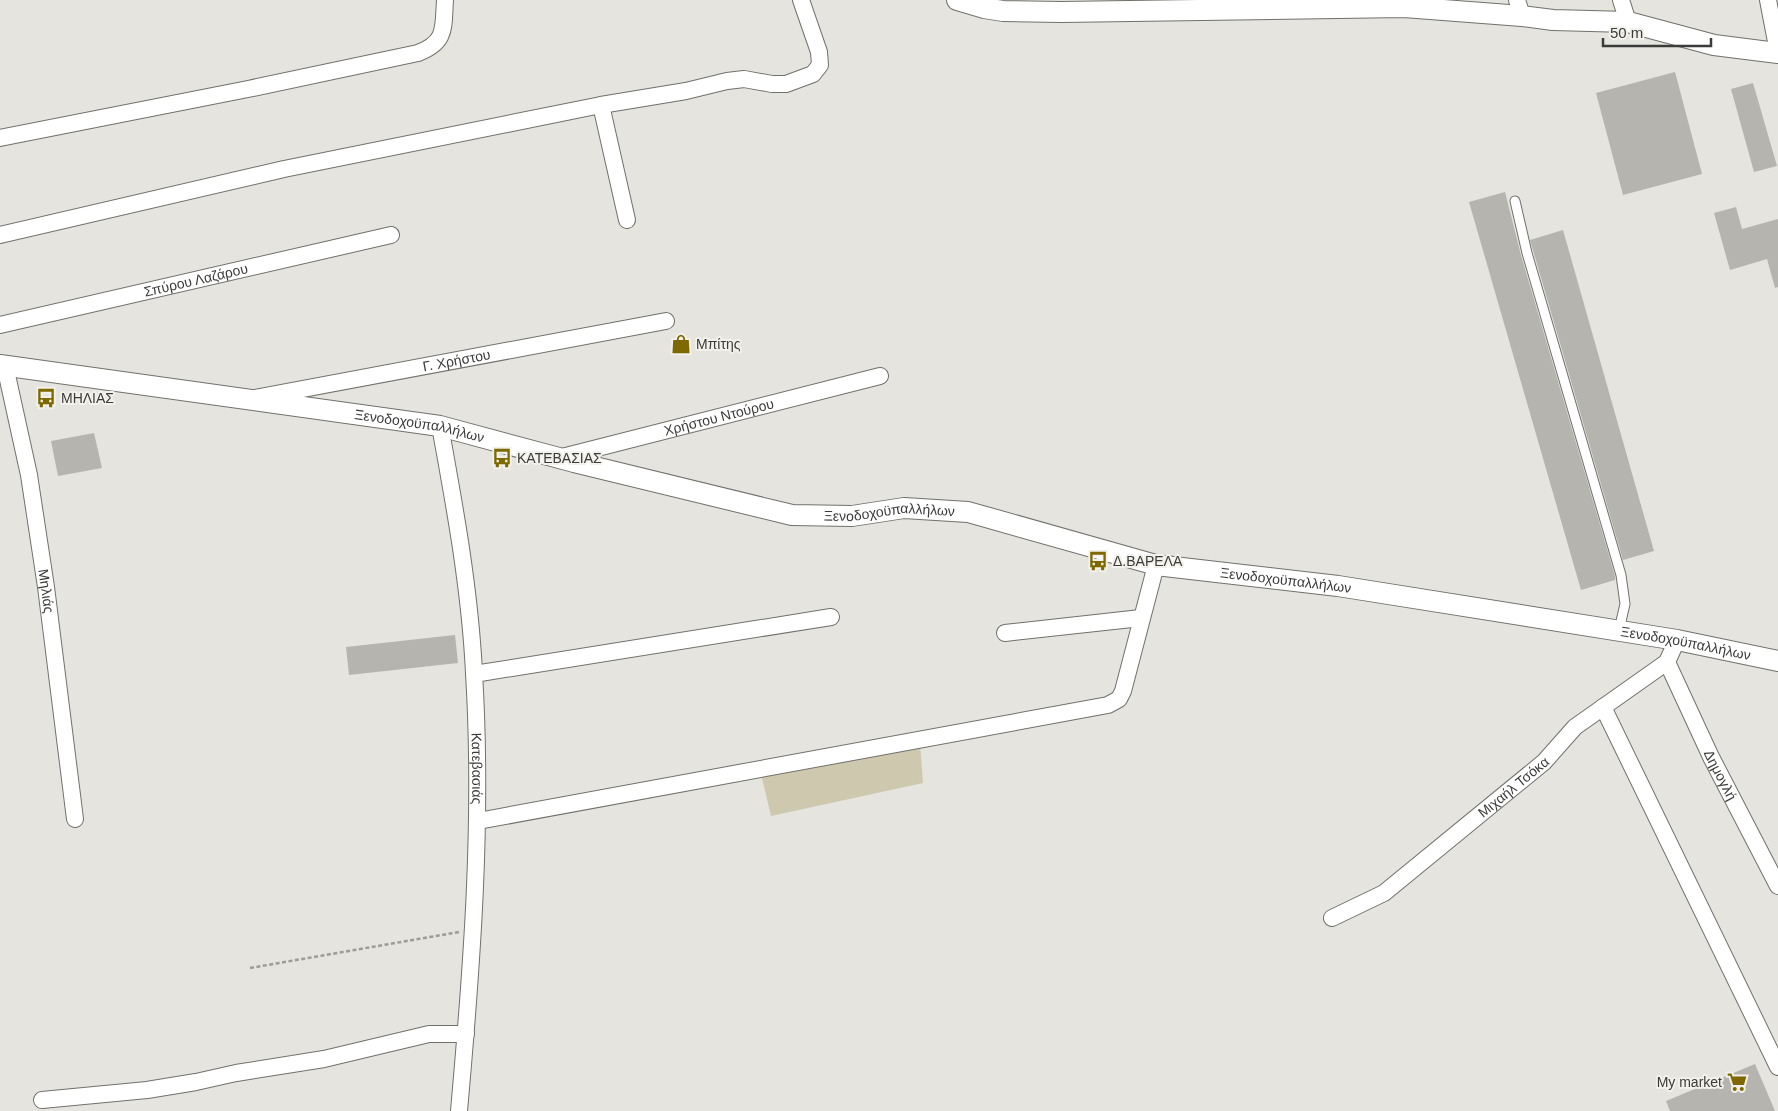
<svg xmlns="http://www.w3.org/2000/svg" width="1778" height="1111" font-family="Helvetica,sans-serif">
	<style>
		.grass { fill: #cec8af }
		.building { fill: #b6b4af }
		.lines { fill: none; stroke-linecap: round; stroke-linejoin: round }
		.service-casing { stroke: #71706b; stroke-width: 11 }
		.minor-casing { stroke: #71706b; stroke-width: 18 }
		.tertiary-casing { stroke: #71706b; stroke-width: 22 }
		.path { stroke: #9c9b98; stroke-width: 2.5; stroke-dasharray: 4 2.5; stroke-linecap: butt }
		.service { stroke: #fff; stroke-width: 9 }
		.minor { stroke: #fff; stroke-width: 16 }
		.tertiary { stroke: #fff; stroke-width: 20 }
		.labels { text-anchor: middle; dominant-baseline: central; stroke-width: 4; stroke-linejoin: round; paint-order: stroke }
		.street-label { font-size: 14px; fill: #3b3b39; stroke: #f2f1ec }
		.poi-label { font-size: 14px; fill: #3b3b39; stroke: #f2f1ec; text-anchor: start }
	</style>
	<rect width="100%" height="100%" fill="#e5e4df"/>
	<!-- grass -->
	<polygon class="grass" points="920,743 923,783 771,816 761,774"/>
	<!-- building -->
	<g class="building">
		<polygon points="1675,72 1702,174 1623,195 1596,93"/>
		<polygon points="1753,83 1777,166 1754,172 1731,89"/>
		<polygon points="1505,192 1521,255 1615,576 1615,580 1581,590 1469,202"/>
		<polygon points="1736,207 1742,229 1778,219 1778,287 1775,288 1767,259 1730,270 1714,213"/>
		<polygon points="1563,230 1654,551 1623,560 1530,240"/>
		<polygon points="94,433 102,468 58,476 51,441"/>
		<polygon points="455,635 458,663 349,675 346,647"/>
		<polygon points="1755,1064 1775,1111 1670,1111 1666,1101"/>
	</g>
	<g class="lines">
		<defs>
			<polyline id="service" points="1515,201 1527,253 1621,575 1625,604 1619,630"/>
			<g id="minor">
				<polyline points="1517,0 1522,16"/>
				<polyline points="1621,0 1628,22"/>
				<polyline points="1768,0 1778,52"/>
				<polyline points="601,105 627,220"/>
				<path d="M0,138L248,89L418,53C447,42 443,28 445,0"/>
				<polyline points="0,235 284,169 601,105 686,91 727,81 744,79 772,84 786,84 813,74 820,65 819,52 801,0"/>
				<path id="s1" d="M0,325L391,235"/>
				<path id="s2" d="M5,366L29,475L46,587L75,819"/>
				<path id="s3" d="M255,398L666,321"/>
				<path id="s4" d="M440,426C455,508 470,590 474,673C483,820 472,965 459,1111"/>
				<path id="s5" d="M558,458L880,376"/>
				<polyline points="1005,633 1141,618"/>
				<path id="s6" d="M1667,662L1711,757L1778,886"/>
				<polyline points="474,674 831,617"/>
				<polyline points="1603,707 1778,1067"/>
				<polyline points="478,821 1108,705 1119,699 1123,691 1156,565"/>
				<path id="s7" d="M1332,918L1384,893L1544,762L1575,727L1667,662L1677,640"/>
				<polyline points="42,1100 147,1090 196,1082 236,1073 324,1059 429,1034 466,1034"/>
			</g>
			<g id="tertiary">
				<polyline points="957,0 984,8 1003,11 1061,12 1404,7 1522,16 1553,20 1628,22 1714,45 1778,53"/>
				<path id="s8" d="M0,365L440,426L574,462L792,515L852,516L904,508L968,512L1156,565L1338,586L1677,640L1778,661"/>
			</g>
		</defs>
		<!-- service casing -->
		<use href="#service" class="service-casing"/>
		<!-- minor casing -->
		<use href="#minor" class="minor-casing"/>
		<!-- tertiary casing -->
		<use href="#tertiary" class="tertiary-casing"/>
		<!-- path -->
		<polyline class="path" points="250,968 459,932"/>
		<!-- service -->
		<use href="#service" class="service"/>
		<!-- minor -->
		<use href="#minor" class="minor"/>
		<!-- tertiary -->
		<use href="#tertiary" class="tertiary"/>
	</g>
	<!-- icons -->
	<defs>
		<symbol id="shop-bare" viewBox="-9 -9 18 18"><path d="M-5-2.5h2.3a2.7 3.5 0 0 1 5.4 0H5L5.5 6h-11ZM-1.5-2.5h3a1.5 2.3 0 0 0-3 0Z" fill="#7e6900" stroke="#f2f1ec" stroke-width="2.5" paint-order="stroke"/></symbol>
		<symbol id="bus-bare" viewBox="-9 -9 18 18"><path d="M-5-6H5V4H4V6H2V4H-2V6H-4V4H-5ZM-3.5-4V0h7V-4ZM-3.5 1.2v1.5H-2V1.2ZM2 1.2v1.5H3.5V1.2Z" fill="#7e6900" stroke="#f2f1ec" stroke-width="2.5" paint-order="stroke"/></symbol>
		<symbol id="supermarket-bare" viewBox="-9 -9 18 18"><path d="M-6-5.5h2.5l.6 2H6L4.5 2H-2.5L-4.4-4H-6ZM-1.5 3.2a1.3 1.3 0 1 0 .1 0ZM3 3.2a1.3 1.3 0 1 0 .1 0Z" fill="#7e6900" stroke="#f2f1ec" stroke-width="2.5" paint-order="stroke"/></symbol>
	</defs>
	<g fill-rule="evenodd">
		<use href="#shop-bare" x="667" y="330" width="28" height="28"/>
		<use href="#bus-bare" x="32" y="384" width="28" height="28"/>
		<use href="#bus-bare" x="488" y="444" width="28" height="28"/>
		<use href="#bus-bare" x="1084" y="547" width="28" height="28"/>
		<use href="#supermarket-bare" x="1723" y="1068" width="28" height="28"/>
	</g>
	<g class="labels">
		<!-- street labels -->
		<g class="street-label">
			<text stroke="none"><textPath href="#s1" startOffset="201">Σπύρου Λαζάρου</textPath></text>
			<text stroke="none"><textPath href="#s3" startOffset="205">Γ. Χρήστου</textPath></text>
			<text stroke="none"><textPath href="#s5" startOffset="166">Χρήστου Ντούρου</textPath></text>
			<text stroke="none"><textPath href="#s8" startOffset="424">Ξενοδοχοϋπαλλήλων</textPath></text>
			<text stroke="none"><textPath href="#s8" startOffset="905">Ξενοδοχοϋπαλλήλων</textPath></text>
			<text stroke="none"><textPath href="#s8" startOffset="1310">Ξενοδοχοϋπαλλήλων</textPath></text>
			<text stroke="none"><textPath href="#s2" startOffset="229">Μηλιάς</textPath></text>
			<text stroke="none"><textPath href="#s8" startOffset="1715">Ξενοδοχοϋπαλλήλων</textPath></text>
			<text stroke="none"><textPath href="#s4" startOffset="345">Κατεβασιάς</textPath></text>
			<text stroke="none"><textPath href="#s6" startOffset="125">Δημογλή</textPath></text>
			<text stroke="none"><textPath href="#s7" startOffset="225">Μιχαήλ Τσόκα</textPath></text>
		</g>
		<!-- poi labels -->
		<g class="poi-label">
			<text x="696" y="344">Μπίτης</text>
			<text x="61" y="398">ΜΗΛΙΑΣ</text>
			<text x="517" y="458">ΚΑΤΕΒΑΣΙΑΣ</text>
			<text x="1113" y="561">Δ.ΒΑΡΕΛΑ</text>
			<text x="1722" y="1082" text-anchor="end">My market</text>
		</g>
	</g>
	<!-- scale -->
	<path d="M1603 38v8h108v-8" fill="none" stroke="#3b3b39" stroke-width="2.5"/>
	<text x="1610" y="38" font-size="15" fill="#3b3b39" stroke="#f2f1ec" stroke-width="4" paint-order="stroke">50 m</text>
</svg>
